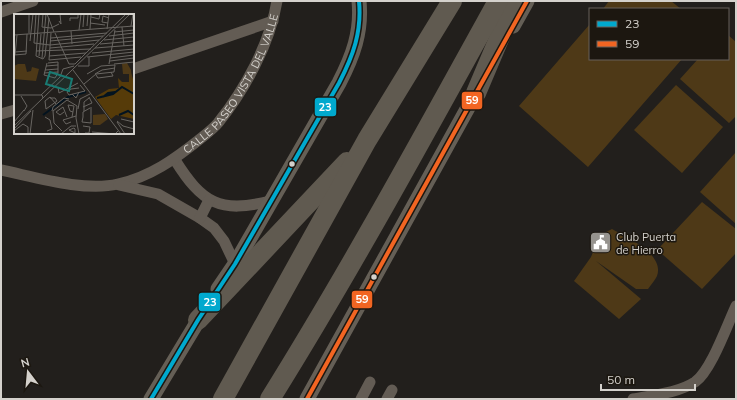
<svg xmlns="http://www.w3.org/2000/svg" width="737" height="400" font-family="Mulish,sans-serif">
	<style>
		.pitch { fill: #4e3917 }
		.lines { fill: none; stroke-linecap: round; stroke-linejoin: round }
		.minor { stroke: #635c54; stroke-width: 11 }
		.secondary { stroke: #655f56; stroke-width: 15 }
		.motorway { stroke: #605a50; stroke-width: 20 }
		.bus-1-casing { stroke: #1c1710; stroke-width: 7 }
		.bus-2-casing { stroke: #1c1710; stroke-width: 7 }
		.bus-1 { stroke: #00a9ce; stroke-width: 4 }
		.bus-2 { stroke: #f26522; stroke-width: 4 }
		.bus-dot { fill: #d4d1cc; stroke: #1c1710; stroke-width: 1.5 }
		.labels { text-anchor: middle; dominant-baseline: central; stroke-width: 3; stroke-linejoin: round; paint-order: stroke }
		.street-label { font-size: 11px; fill: #d4d1cc; stroke: #1c1710 }
		.poi-label { font-size: 11px; fill: #d4d1cc; stroke: #1c1710; text-anchor: start }
		.inset-river { fill: none; stroke: #03131f; stroke-width: 2 }
		.inset-road { fill: none; stroke: #696662; stroke-width: 1 }
		.view { fill: #197b73; fill-opacity: 0.15; stroke: #197b73; stroke-width: 2 }
		.inset-edge { fill: none; stroke: #d4d1cc; stroke-width: 2 }
		.line-badge { stroke: #1c1710; stroke-width: 1.5 }
		.badge-label { font-size: 11px; text-anchor: middle; font-weight: bold; fill: #fff }
	</style>
	<rect width="100%" height="100%" fill="#221f1c"/>
	<!-- pitch -->
	<g class="pitch">
		<polygon points="609,1 671,1 681,9 603,9"/>
		<polygon points="590,24 590,59 682,59 588,167 519,106"/>
		<polygon points="728,35 736,42 736,116 729,123 680,79 698,59 728,59"/>
		<polygon points="676,85 723,127 682,173 634,130"/>
		<polygon points="736,152 736,224 700,192"/>
		<polygon points="702,202 736,229 736,253 702,289 662,254 659,248"/>
		<path d="M612,229C626,237 665,254 657,276C655,280 651,285 648,289H636L596,261L641,299L619,319L574,281L591,257L600,235Z"/>
	</g>
	<g class="lines">
		<!-- minor -->
		<g class="minor">
			<polyline points="1,12 33,1"/>
			<polyline points="133,69 273,21"/>
			<polyline points="1,114 15,110"/>
			<path d="M175,160C202,203 220,214 270,201"/>
			<path id="s1" d="M1,170C35,177 84,192 118,184C150,177 175,159 200,139C206,134 213,129 218,123C245,89 270,44 277,1"/>
			<polyline points="119,185 158,194 200,218 214,228 224,241 235,264"/>
			<polyline points="200,218 209,200"/>
			<polyline points="361,399 370,382"/>
			<polyline points="387,399 392,390"/>
			<path d="M633,399C653,395 678,393 695,382C711,371 727,325 736,306"/>
		</g>
		<!-- secondary -->
		<g class="secondary">
			<polyline points="513,26 527,1"/>
			<path d="M218,289L235,264L339,83C353,56 362,32 359,1"/>
			<polyline points="151,399 204,311"/>
			<polyline points="307,399 481,84"/>
		</g>
		<!-- motorway -->
		<g class="motorway">
			<polyline points="476,93 515,1"/>
			<polyline points="198,320 347,162"/>
			<polyline points="223,399 367,140 452,1"/>
			<path d="M270,399C351,269 424,135 498,1"/>
		</g>
		<defs>
			<path id="bus-1" d="M151,399L198,320L235,264L339,83C353,56 362,32 359,1"/>
			<polyline id="bus-2" points="307,399 527,1"/>
		</defs>
		<!-- bus-1 casing -->
		<use href="#bus-1" class="bus-1-casing"/>
		<!-- bus-2 casing -->
		<use href="#bus-2" class="bus-2-casing"/>
		<!-- bus-1 -->
		<use href="#bus-1" class="bus-1"/>
		<!-- bus-2 -->
		<use href="#bus-2" class="bus-2"/>
	</g>
	<!-- icons -->
	<defs>
		<symbol id="civic-square" viewBox="-11 -11 22 22"><rect x="-9" y="-9" width="18" height="18" rx="4" fill="#96938e" stroke="#1c1710"/><path d="M-.6-6.5H3V-4.5H.6V-3L4-1V1h2V6H-6V1h2V-1L-.6-3ZM-1.2 2.5V6h2.4V2.5Z" fill="#fff"/></symbol>
	</defs>
	<g fill-rule="evenodd">
		<use href="#civic-square" x="588" y="230" width="25" height="25"/>
	</g>
	<!-- markers -->
	<g class="bus-dot">
		<circle cx="292" cy="164" r="3.5"/>
		<circle cx="374" cy="277" r="3.5"/>
	</g>
	<g class="labels">
		<!-- street labels -->
		<g class="street-label">
			<text stroke="none"><textPath href="#s1" startOffset="277">CALLE PASEO VISTA DEL VALLE</textPath></text>
		</g>
		<!-- poi labels -->
		<g class="poi-label">
			<text x="616" y="237">Club Puerta<tspan x="616" dy="13">de Hierro</tspan></text>
		</g>
	</g>
	<!-- overview -->
	<g transform="translate(14 14)">
		<rect width="120" height="120" fill="#221f1c"/>
		<path d="M91,100L94,105L86,111H79V101Z" fill="#4e3917"/>
		<path d="M115,59H117L120,68V105L102,101L97,105L81,83L95,75L105,74L104,64L108,68H115Z" fill="#563b09"/>
		<path d="M113,49L117,56L118,67L115,60H109L108,50Z" fill="#4e3917"/>
		<path d="M4,50H11L13,58L17,57L18,53L25,55L22,67L0,65V52Z" fill="#4e3917"/>
		<path class="inset-river" d="M89,83L94,79L101,78M83,84L99,80L108,73L120,80V84M29,101L54,83L72,78M105,101L114,97L120,101"/>
		<path class="inset-road" d="M22,0L20,29L36,31L85,26M25,0L22,42L29,45L31,42L35,4M29,0L28,13L37,14L45,10M33,0L40,18M77,3L85,5L86,0M45,7L47,10L46,0M56,7V4H64V0M76,9L91,11M94,9L88,8L89,2L95,4M73,12L74,0M117,12L119,0M69,13L70,0M108,13L110,32M76,15L77,0M93,15L95,0M65,16L67,0M57,17L58,30M100,18L120,16M15,19V0M37,19L35,46L67,43M41,19L55,50H61L72,39M0,21L120,12M95,22L120,19M37,24L93,19M90,26L120,23M16,27L19,0M36,27L89,22M86,30L120,27M36,34L80,30M81,34L120,31M22,37L77,35M1,38L13,37M78,39L120,35M71,40L112,0M0,41L12,40L13,20M1,41L3,21M25,42L27,20M35,42L72,39M73,43L120,38M28,44L32,0M96,44L120,41M96,47L120,44M33,49L30,61L41,64L44,59V48L34,49M95,50L101,16M100,50L120,48M32,52L44,51M64,52H75V43M31,56L44,55M59,56L107,120M30,59L44,58M81,60L88,56L101,54M82,61L84,64L99,62L97,58M70,70L82,60L100,58L101,51L87,52L73,60M44,73L45,79L64,69M65,74L57,75L53,78L55,81L71,77L66,71M58,80L62,84L65,78M0,81H28L29,84M27,81L46,63L49,55L60,52M7,82L13,92L10,97M69,93L78,89L75,83M32,95L31,87L36,83L42,90M32,95L43,87L41,84H36M64,95L66,85L76,80M38,97L39,93L50,84L55,85M70,97V88L75,84M50,98L46,101L42,98L49,93L53,103M31,103L36,106L38,115L33,117M58,103L60,92L54,91L56,97L59,98M69,103L68,108L77,109V93M69,103V98L76,94M107,105L120,108M103,107L109,112L120,115M0,108L10,96M57,108L52,110L49,106L62,102M103,108L111,120M0,112L116,0M69,112L76,113L75,119H71M0,115L17,97M0,117L9,110L14,113V120M48,117L40,109L39,97L53,86L63,92L62,104L65,120M78,118L101,120L104,117M61,119L55,116L60,114L61,115V119L62,120M16,120L19,96M47,120L57,112H62"/>
		<path class="view" d="M36,58L58,65L55,77L32,70Z"/>
		<rect width="120" height="120" class="inset-edge"/>
	</g>
	<g class="line-badge">
		<rect x="461" y="91" width="22" height="19" rx="4" fill="#f26522"/>
		<rect x="314" y="97" width="23" height="20" rx="4" fill="#00a9ce"/>
		<rect x="351" y="290" width="22" height="19" rx="4" fill="#f26522"/>
		<rect x="198" y="292" width="23" height="20" rx="4" fill="#00a9ce"/>
	</g>
	<g class="badge-label">
		<text x="472" y="104">59</text>
		<text x="325" y="111">23</text>
		<text x="362" y="303">59</text>
		<text x="210" y="306">23</text>
	</g>
	<!-- border -->
	<rect width="737" height="400" fill="none" stroke="#d4d1cc" stroke-width="4"/>
	<!-- legend -->
	<rect x="589" y="8" width="140" height="52" fill="#1c1710" stroke="#66615b"/>
	<rect x="597" y="21" width="20" height="6" fill="#00a9ce" stroke="#66615b"/>
	<text x="625" y="28" font-size="12" fill="#d4d1cc">23</text>
	<rect x="597" y="41" width="20" height="6" fill="#f26522" stroke="#66615b"/>
	<text x="625" y="48" font-size="12" fill="#d4d1cc">59</text>
	<!-- north arrow -->
	<g transform="translate(28 372) rotate(344)" stroke="#1c1710" stroke-width="3" paint-order="stroke">
	<path d="M0-3L7 15L0 10L-7 15Z" fill="#d4d1cc"/>
	<text y="-6" font-size="11" font-weight="bold" text-anchor="middle" fill="#d4d1cc">N</text>
	</g>
	<!-- scale -->
	<path d="M601 384v6h94v-6" fill="none" stroke="#d4d1cc" stroke-width="2"/>
	<text x="607" y="384" font-size="12" fill="#d4d1cc" stroke="#1c1710" stroke-width="3" paint-order="stroke">50 m</text>
</svg>
